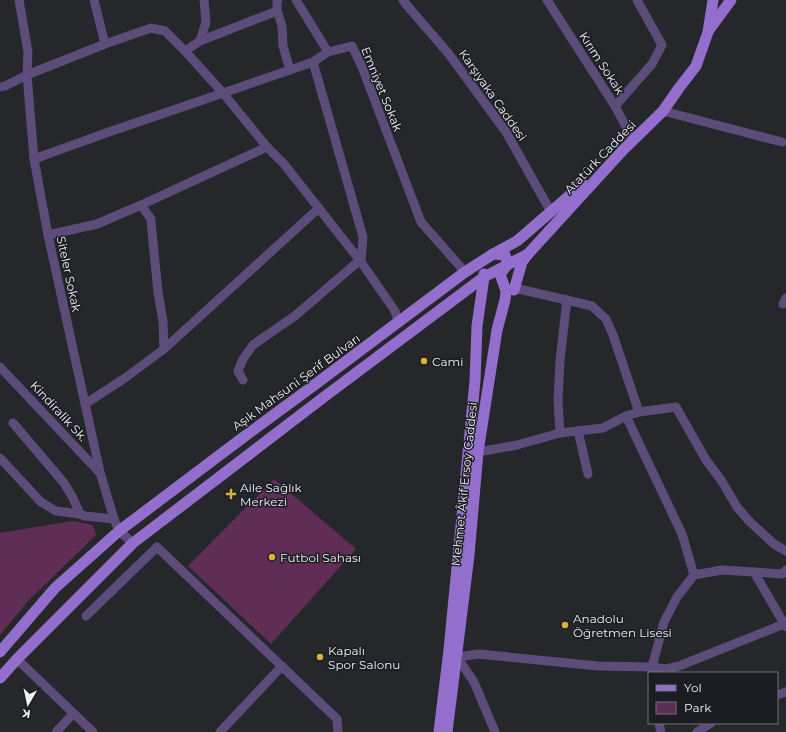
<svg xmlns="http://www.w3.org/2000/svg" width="786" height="732" font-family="Montserrat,sans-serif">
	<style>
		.green { fill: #5f2d55 }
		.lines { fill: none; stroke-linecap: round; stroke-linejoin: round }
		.minor { stroke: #5d4c7a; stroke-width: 9 }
		.major { stroke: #936ecd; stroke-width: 11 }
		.poi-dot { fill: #dab333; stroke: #1b1d22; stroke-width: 1.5 }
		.labels { text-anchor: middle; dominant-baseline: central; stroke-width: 3; stroke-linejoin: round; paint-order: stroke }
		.street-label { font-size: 12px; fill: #eff1f4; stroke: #1b1d22 }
		.poi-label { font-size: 12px; fill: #eff1f4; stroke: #1b1d22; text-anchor: start }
	</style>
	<rect width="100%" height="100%" fill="#25272b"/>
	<!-- green -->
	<g class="green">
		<polygon points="274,479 356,549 271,644 188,566"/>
		<polygon points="73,521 93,525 96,535 29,600 0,635 0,533"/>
	</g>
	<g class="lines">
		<!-- minor -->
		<g class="minor">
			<polyline points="19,0 28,52 27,75 34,159 48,235 100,472 114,519 119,531 133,543"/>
			<polyline points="94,0 105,44"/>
			<polyline points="296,0 328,52"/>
			<polyline points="403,0 405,3 448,53 506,132 551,212"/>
			<polyline points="547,0 615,106 633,140"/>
			<polyline points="277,10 282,26 283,46 290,70"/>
			<polyline points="200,41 206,22 204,0"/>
			<polyline points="185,51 200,41 277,11 277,0 278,0"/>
			<polyline points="0,87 5,86 27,75 105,44 151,28 165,31 185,51 223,93 267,147 284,164 361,262 395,311 399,323"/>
			<polyline points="615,106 652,64 662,45 637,0"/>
			<polyline points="663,111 782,142"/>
			<polyline points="34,159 106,133 290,70 313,62"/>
			<polyline points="141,205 151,219 152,232 158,292 163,321 164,349"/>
			<polyline points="48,235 97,224 141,205 267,147"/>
			<polyline points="361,262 363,237 313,62 328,52 352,46 362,67 421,222 465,272"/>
			<polyline points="509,290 519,289 592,306 606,319 613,335 639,412 626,416 682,534 694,575"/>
			<polyline points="783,304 786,298"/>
			<polyline points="0,367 99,472"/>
			<polyline points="243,380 238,371 243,359 253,345 296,315 360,260"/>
			<polyline points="85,404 125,378 164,349 319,208"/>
			<polyline points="639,412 676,407 706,460 721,480 737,507 749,521 774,544 786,551"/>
			<polyline points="13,423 64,483 73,498 80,514"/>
			<polyline points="578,431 588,474"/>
			<polyline points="560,433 558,400 560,360 567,300"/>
			<polyline points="474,454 478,452 517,445 560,433 603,428 626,416"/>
			<polyline points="0,458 41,502 56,511 80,514 85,516 114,519"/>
			<polyline points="754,572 782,574 786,570"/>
			<polyline points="86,616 157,547 337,719 338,732"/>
			<polyline points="17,659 93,732"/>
			<polyline points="652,673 652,667 664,622 677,597 694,575 722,570 754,572 786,627"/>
			<polyline points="777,695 786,692"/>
			<polyline points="659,723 661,732"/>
			<polyline points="56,732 73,714"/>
			<polyline points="220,732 282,666"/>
			<polyline points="495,732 474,682 457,657 479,654 598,666 652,667 666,669 679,666 784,624"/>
			<polyline points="697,732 711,723"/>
		</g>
		<!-- major -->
		<g class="major">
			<polyline points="709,30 731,0"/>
			<polyline points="514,290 522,262 528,254"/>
			<polyline points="0,652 55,588 119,531 241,439 313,386 465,272 493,254 517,241 583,184"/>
			<polyline points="0,678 17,659 133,543 324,397 484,277 528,254 623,150 663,111 679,88 696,66 708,32 713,0"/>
			<polyline points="439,732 449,650 475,381 477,326 484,277 484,274"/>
			<polyline points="447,732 469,555 478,452 497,330 505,300 506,291 500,274 508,264 505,255 493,254"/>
		</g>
	</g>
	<!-- markers -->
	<g class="poi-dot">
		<circle cx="424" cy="361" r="4"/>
		<path d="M229 488h4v4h4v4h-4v4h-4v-4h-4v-4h4z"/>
		<circle cx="272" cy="557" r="4"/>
		<circle cx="565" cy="625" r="4"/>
		<circle cx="320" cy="657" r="4"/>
	</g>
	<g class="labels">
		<!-- street labels -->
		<g class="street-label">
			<text transform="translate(602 63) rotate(57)">Kırım Sokak</text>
			<text transform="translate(382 89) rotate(68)">Emniyet Sokak</text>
			<text transform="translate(493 95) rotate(55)">Karşıyaka Caddesi</text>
			<text transform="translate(600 157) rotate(-46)">Atatürk Caddesi</text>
			<text transform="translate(69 274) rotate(78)">Siteler Sokak</text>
			<text transform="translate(296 382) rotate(-36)">Aşık Mahsuni Şerif Bulvarı</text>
			<text transform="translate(59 411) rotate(47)">Kindiralik Sk.</text>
			<text transform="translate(464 484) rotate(-84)">Mehmet Âkif Ersoy Caddesi</text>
		</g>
		<!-- poi labels -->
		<g class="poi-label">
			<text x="432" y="361">Cami</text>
			<text x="240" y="487">Aile Sağlık<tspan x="240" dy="14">Merkezi</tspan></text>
			<text x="280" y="557">Futbol Sahası</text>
			<text x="573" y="618">Anadolu<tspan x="573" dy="14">Öğretmen Lisesi</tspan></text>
			<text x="328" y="650">Kapalı<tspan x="328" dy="14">Spor Salonu</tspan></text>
		</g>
	</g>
	<!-- legend -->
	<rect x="648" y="672" width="130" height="52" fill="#1b1d22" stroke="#707276"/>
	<rect x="656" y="685" width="20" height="6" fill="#936ecd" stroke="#707276"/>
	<text x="684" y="692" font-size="12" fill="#eff1f4">Yol</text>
	<rect x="656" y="702" width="20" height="12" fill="#5f2d55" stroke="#707276"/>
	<text x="684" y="712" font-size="12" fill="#eff1f4">Park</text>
	<!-- north arrow -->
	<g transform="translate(28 704) rotate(189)" stroke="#1b1d22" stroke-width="3" paint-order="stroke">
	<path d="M0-3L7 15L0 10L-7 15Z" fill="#eff1f4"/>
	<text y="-6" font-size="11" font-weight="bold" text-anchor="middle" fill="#eff1f4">K</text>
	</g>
</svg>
